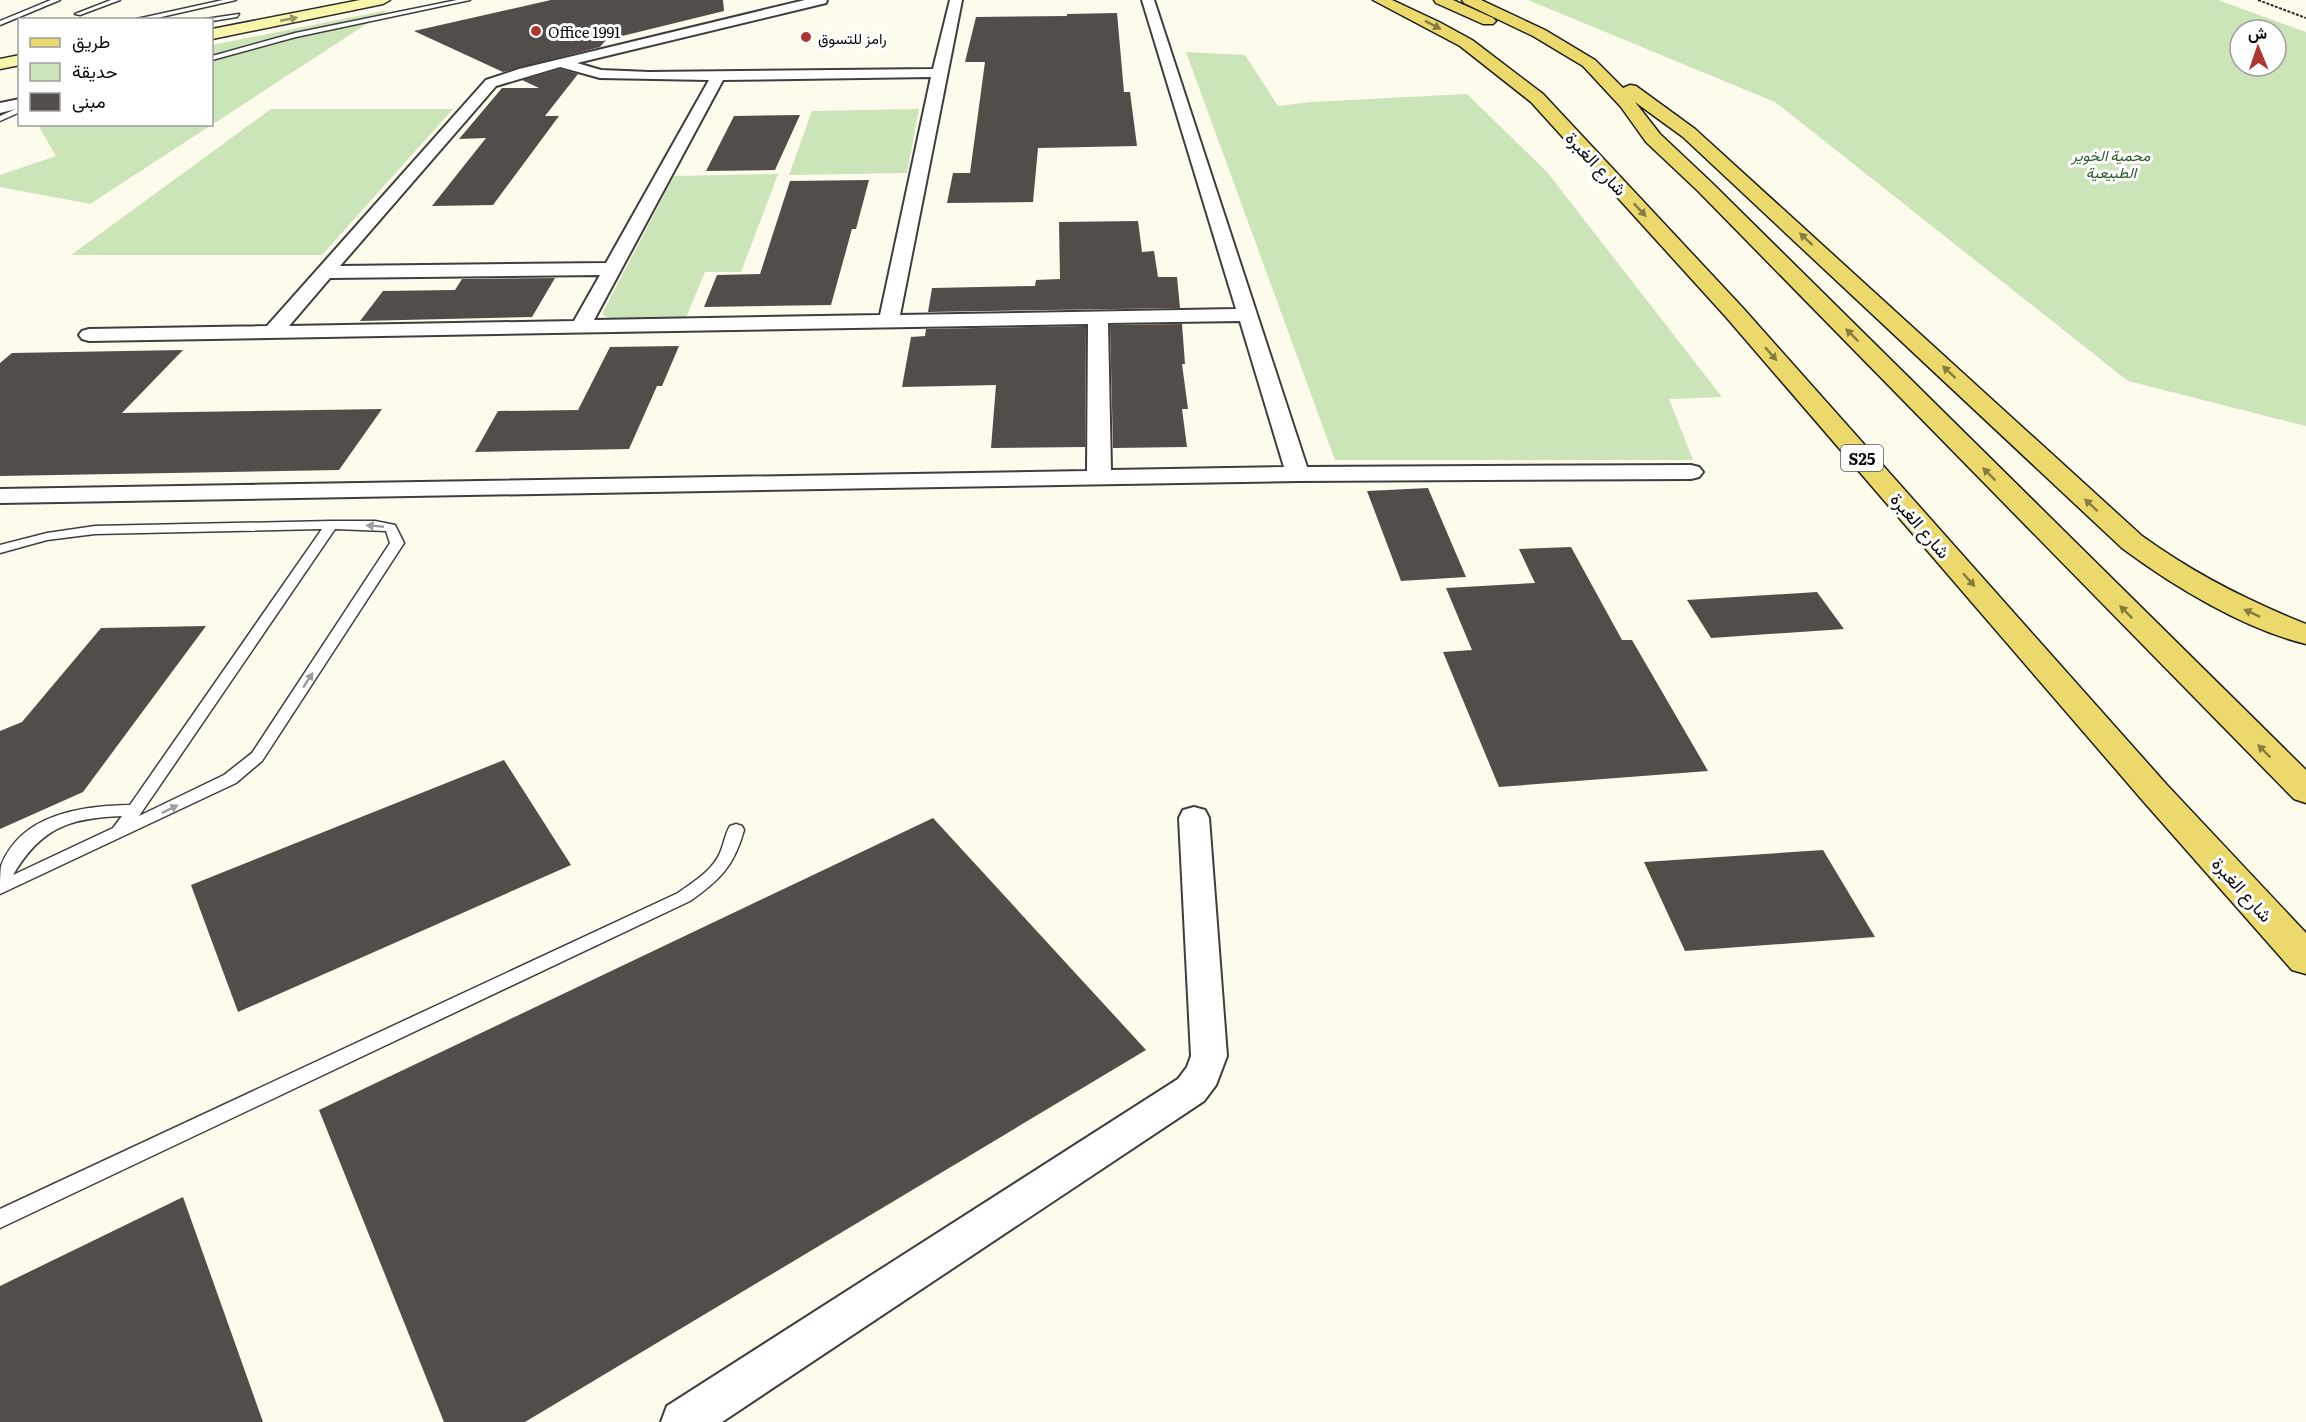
<svg xmlns="http://www.w3.org/2000/svg" width="2306" height="1422" font-family="Literata,Vazirmatn,serif">
	<style>
		.green { fill: #cbe4b8; fill-rule: evenodd }
		.building { fill: #524d48 }
		.lines { fill: none; stroke-linecap: round; stroke-linejoin: round }
		.service-casing { stroke: #3e3e3e; stroke-width: 3 }
		.minor-casing { stroke: #3e3e3e; stroke-width: 4 }
		.secondary-casing { stroke: #2d2d2d; stroke-width: 3 }
		.primary-casing { stroke: #1c1c1c; stroke-width: 3 }
		.path { stroke: #2d2d2d; stroke-width: 2; stroke-dasharray: 3 1.5; stroke-linecap: butt }
		.service { fill: #fff; fill-rule: evenodd }
		.minor { fill: #fff; fill-rule: evenodd }
		.secondary { fill: #f7f6ab; fill-rule: evenodd }
		.primary { fill: #ecd96c; fill-rule: evenodd }
		.oneway { fill: #99986b }
		.oneway2 { fill: #877c40 }
		.oneway3 { fill: #9d9d9d }
		.poi-dot { fill: #ad3630; stroke: #fff; stroke-width: 2 }
		.labels { text-anchor: middle; dominant-baseline: central; stroke-width: 6; stroke-linejoin: round; paint-order: stroke }
		.far-poi-label { font-size: 15px; fill: #0b0b0b; stroke: #fff; text-anchor: start }
		.far-park-label { font-size: 15px; font-style: italic; fill: #295c22; stroke: #fff }
		.shield { fill: #fff; stroke: #545454; stroke-width: 1.5 }
		.shield-label { font-size: 16px; font-weight: bold; fill: #0b0b0b }
		.street-label { font-size: 18px; fill: #0b0b0b; stroke: #fff }
	</style>
	<rect width="100%" height="100%" fill="#fdfbeb"/>
	<!-- green -->
	<g class="green">
		<path d="M1528,0H2218L2306,32V426L2128,381L1775,102ZM2240,30H2276V66H2240Z"/>
		<polygon points="388,10 90,204 0,187 0,175 56,156 38,125 212,124 212,45"/>
		<polygon points="1186,52 1245,55 1278,106 1311,102 1467,94 1547,172 1722,397 1669,399 1693,460 1335,460"/>
		<polygon points="271,109 453,109 322,255 71,255"/>
		<polygon points="919,109 907,173 789,175 812,111"/>
		<polygon points="778,174 741,272 705,272 684,322 616,323 602,314 674,176"/>
	</g>
	<!-- building -->
	<g class="building">
		<polygon points="551,0 723,0 724,11 606,40 600,47 503,72 414,31"/>
		<polygon points="1117,13 1124,92 1130,92 1137,146 1038,148 1033,202 947,203 953,173 970,173 985,62 965,62 976,17 1067,16 1067,14"/>
		<polygon points="560,69 578,74 545,116 559,116 493,205 432,206 486,138 459,139 502,88 539,88 522,80"/>
		<polygon points="800,115 775,170 706,171 734,116"/>
		<polygon points="869,180 856,229 852,229 831,305 704,307 717,275 760,274 790,181"/>
		<polygon points="1138,221 1142,252 1154,251 1158,277 1177,277 1180,308 928,312 932,288 1035,286 1036,280 1060,279 1059,222"/>
		<polygon points="555,278 532,317 360,321 383,291 455,290 462,279"/>
		<polygon points="1182,324 1185,364 1182,364 1188,409 1182,409 1187,447 1113,448 1110,325"/>
		<polygon points="1086,326 1085,447 991,448 996,385 902,387 911,337 925,336 926,329"/>
		<polygon points="679,346 662,386 657,386 629,449 475,452 498,411 578,410 610,347"/>
		<polygon points="183,350 122,413 382,409 339,470 0,476 0,363 12,353"/>
		<polygon points="1428,488 1466,577 1401,581 1367,491"/>
		<polygon points="1571,547 1622,640 1632,640 1708,771 1499,787 1443,652 1472,650 1446,588 1535,583 1519,549"/>
		<polygon points="1817,592 1844,629 1711,638 1687,600"/>
		<polygon points="206,626 83,792 0,829 0,731 22,722 101,628"/>
		<polygon points="504,760 571,865 238,1012 191,885"/>
		<polygon points="933,818 1146,1050 525,1422 444,1422 319,1110"/>
		<polygon points="1823,850 1875,937 1685,951 1644,862"/>
		<polygon points="183,1197 263,1422 0,1422 0,1286"/>
	</g>
	<g class="lines">
		<defs>
			<g id="service">
				<polygon points="51,0 60,0 0,25 0,21"/>
				<polygon points="111,0 120,0 80,15 75,14"/>
				<polygon points="223,0 236,0 148,20 132,20"/>
				<polygon points="457,0 470,0 296,37 212,60 212,56 295,33"/>
				<polygon points="239,14 237,17 212,21 199,20"/>
				<polygon points="20,107 20,112 0,121 0,116"/>
				<path d="M331,521H375L395,525L404,543L262,761L236,783L0,894C0,886 0,874 1,866C21,814 81,806 130,805L322,529L95,534L47,540L0,553V545L47,533L95,526ZM335,529L386,531L390,543L252,753L224,775L139,816ZM122,816L113,828L13,875C41,828 68,818 122,816Z"/>
				<path d="M736,824L742,826L744,830C734,866 720,880 690,901L0,1228V1209L678,893C693,882 712,871 720,853C724,844 725,834 730,826Z"/>
			</g>
			<g id="minor">
				<path d="M805,0H827L826,3L577,63L601,70L649,72L933,69L950,0H962L900,315L1236,309L1142,0H1154L1307,467L1691,465L1699,467L1703,472L1699,477L1691,479L1298,481L0,503V489L1087,471L1088,324L89,341L82,339L79,335L82,331L89,329L267,326L486,80L519,69ZM560,67L600,78L709,80L606,263L340,266L496,86ZM931,77L880,315L594,320L723,80ZM600,275L574,321L289,326L330,278ZM1240,321L1284,467L1111,470L1108,323Z"/>
				<polygon points="20,99 20,108 0,113 0,103"/>
				<polygon points="1194,807 1205,810 1209,818 1227,1056 1216,1085 1204,1101 722,1422 661,1422 667,1406 1178,1079 1187,1067 1191,1056 1179,818 1183,810"/>
			</g>
			<g id="secondary">
				<polygon points="360,0 390,0 383,4 212,39 212,29"/>
				<polygon points="20,55 20,65 0,69 0,59"/>
			</g>
			<g id="primary">
				<polygon points="1373,0 1392,0 1439,22 1472,40 1543,94 1742,307 2167,785 2306,933 2306,974 2292,970 2143,801 1726,317 1531,102 1460,46"/>
				<polygon points="1434,0 1453,0 1493,18 1496,21 1493,24 1483,24 1436,3"/>
				<path d="M1462,0H1481L1545,30L1595,60L1623,88L1630,85L1636,86L1695,129L2142,536C2193,573 2248,601 2306,624V644C2244,629 2173,586 2122,548L1683,137L1635,102L1660,134L1712,183L2306,770V803L2294,799L1698,191L1646,142L1621,107L1583,66L1533,36L1464,3Z"/>
			</g>
		</defs>
		<!-- service casing -->
		<use href="#service" class="service-casing"/>
		<!-- minor casing -->
		<use href="#minor" class="minor-casing"/>
		<!-- secondary casing -->
		<use href="#secondary" class="secondary-casing"/>
		<!-- primary casing -->
		<use href="#primary" class="primary-casing"/>
		<!-- path -->
		<polyline class="path" points="2258,0 2306,18"/>
		<!-- service -->
		<use href="#service" class="service"/>
		<!-- minor -->
		<use href="#minor" class="minor"/>
		<!-- secondary -->
		<use href="#secondary" class="secondary"/>
		<!-- primary -->
		<use href="#primary" class="primary"/>
	</g>
	<!-- one-way arrows -->
	<defs><path id="oneway-solid" d="M-6-.8H1V-3.2L6.5 0L1 3.2V.8H-6Z" transform="scale(1.5)"/></defs>
	<use class="oneway" href="#oneway-solid" transform="translate(289 19) rotate(-11)"/>
	<g class="oneway2">
		<use href="#oneway-solid" transform="translate(1433 25) rotate(27)"/>
		<use href="#oneway-solid" transform="translate(1640 210) rotate(47)"/>
		<use href="#oneway-solid" transform="translate(1806 239) rotate(-137)"/>
		<use href="#oneway-solid" transform="translate(1852 335) rotate(-135)"/>
		<use href="#oneway-solid" transform="translate(1771 354) rotate(49)"/>
		<use href="#oneway-solid" transform="translate(1949 372) rotate(-137)"/>
		<use href="#oneway-solid" transform="translate(1989 474) rotate(-135)"/>
		<use href="#oneway-solid" transform="translate(2091 505) rotate(-137)"/>
		<use href="#oneway-solid" transform="translate(1969 580) rotate(49)"/>
		<use href="#oneway-solid" transform="translate(2126 612) rotate(-135)"/>
		<use href="#oneway-solid" transform="translate(2252 613) rotate(-155)"/>
		<use href="#oneway-solid" transform="translate(2264 751) rotate(-135)"/>
	</g>
	<g class="oneway3">
		<use href="#oneway-solid" transform="translate(375 526) rotate(-175)"/>
		<use href="#oneway-solid" transform="translate(308 680) rotate(-57)"/>
		<use href="#oneway-solid" transform="translate(170 809) rotate(-26)"/>
	</g>
	<!-- markers -->
	<g class="poi-dot">
		<circle cx="536" cy="31" r="6"/>
		<circle cx="806" cy="37" r="6"/>
	</g>
	<g class="labels">
		<!-- far-poi labels -->
		<g class="far-poi-label">
			<text x="548" y="31">Office 1991</text>
			<text x="818" y="37">رامز للتسوق</text>
		</g>
		<!-- far-park labels -->
		<g class="far-park-label">
			<text x="2111" y="154">محمية الخوير<tspan x="2111" dy="17">الطبيعية</tspan></text>
		</g>
		<!-- shield labels -->
		<rect class="shield" x="1841" y="445" width="42" height="26" rx="4.5"/>
		<g class="shield-label">
			<text x="1862" y="458">S25</text>
		</g>
		<!-- street labels -->
		<g class="street-label">
			<text transform="translate(1597 163) rotate(47)">شارع الغبرة</text>
			<text transform="translate(1921 525) rotate(49)">شارع الغبرة</text>
			<text transform="translate(2243 889) rotate(48)">شارع الغبرة</text>
		</g>
	</g>
	<!-- legend -->
	<rect x="18" y="18" width="195" height="108" fill="#ffffff" stroke="#9d9d9d" stroke-width="1.5"/>
	<rect x="30" y="38" width="30" height="9" fill="#ecd96c" stroke="#9d9d9d" stroke-width="1.5"/>
	<text x="72" y="48" font-size="18" fill="#0b0b0b">طريق</text>
	<rect x="30" y="63" width="30" height="18" fill="#cbe4b8" stroke="#9d9d9d" stroke-width="1.5"/>
	<text x="72" y="78" font-size="18" fill="#0b0b0b">حديقة</text>
	<rect x="30" y="93" width="30" height="18" fill="#524d48" stroke="#9d9d9d" stroke-width="1.5"/>
	<text x="72" y="108" font-size="18" fill="#0b0b0b">مبنى</text>
	<!-- north arrow -->
	<g transform="translate(2258 48) rotate(358)"><circle r="28" fill="#ffffff" stroke="#9d9d9d" stroke-width="1.5"/>
	<path d="M0-4.5L10 22L0 15L-10 22Z" fill="#ad3630"/>
	<text y="-9" font-size="16" font-weight="bold" text-anchor="middle" fill="#0b0b0b">ش</text>
	</g>
</svg>
